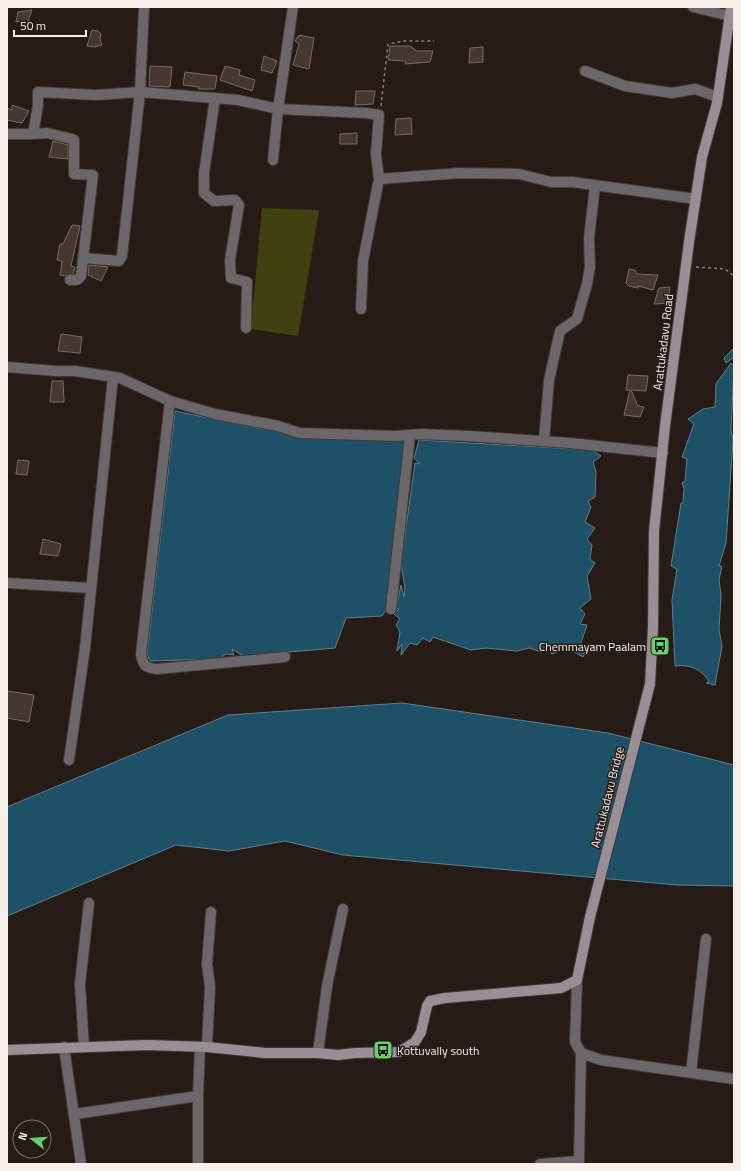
<svg xmlns="http://www.w3.org/2000/svg" width="741" height="1171" font-family="'Titillium Web',sans-serif">
	<style>
		.green { fill: #404111 }
		.water { fill: #1e5068; stroke: #5f7f8f }
		.building { fill: #443830; stroke: #786a61 }
		.lines { fill: none; stroke-linecap: round; stroke-linejoin: round }
		.street-casing { stroke: #443933; stroke-width: 12 }
		.secondary-casing { stroke: #443933; stroke-width: 12 }
		.path { stroke: #887e78; stroke-width: 1.5; stroke-dasharray: 3 3; stroke-linecap: butt }
		.street { stroke: #6b666a; stroke-width: 10 }
		.secondary { stroke: #978e96; stroke-width: 10 }
		.labels { text-anchor: middle; dominant-baseline: central; stroke-width: 3; stroke-linejoin: round; paint-order: stroke }
		.street-label { font-size: 12px; fill: #f6eee9; stroke: #271c15 }
		.poi-label { font-size: 12px; fill: #f6eee9; stroke: #271c15; text-anchor: end }
	</style>
	<rect width="100%" height="100%" fill="#271c15"/>
	<!-- green -->
	<polygon class="green" points="262,208 319,210 298,336 251,329"/>
	<!-- water -->
	<g class="water">
		<polygon points="733,349 734,357 726,363 724,358"/>
		<path d="M731,363L734,367L731,430L733,440L726,543L719,566H722L719,580L721,595L719,630L722,646L715,685L706,683L709,682C702,669 689,664 675,666L672,600L677,569L671,566L681,503H683L684,489L682,483L685,481L687,459L682,457L694,424L688,419L703,409L715,407L716,384Z"/>
		<polygon points="175,411 262,429 405,441 393,581 386,597 390,604 382,616 346,618 335,648 243,656 232,649 234,655 226,654 219,659 150,661 147,654"/>
		<polygon points="419,440 592,450 601,456 593,462 596,472 595,497 588,501 591,507 585,522 595,528 587,539 592,545 590,559 595,563 587,576 591,599 580,608 585,614 580,624 587,625 580,646 588,648 583,657 567,648 552,654 546,648 542,652 529,648 517,651 486,648 471,650 433,637 430,642 423,638 417,645 410,643 401,655 402,644 397,651 400,632 396,625 400,619 394,614 399,609 396,608 401,585 404,597 405,589 401,563 415,463 420,464 414,458"/>
		<polygon points="402,703 608,733 734,765 734,886 677,885 343,855 285,841 229,851 176,845 7,916 7,807 228,715"/>
	</g>
	<!-- building -->
	<g class="building">
		<polygon points="32,10 28,21 16,22 18,12"/>
		<polygon points="92,30 98,31 101,34 100,40 102,45 95,47 87,46"/>
		<polygon points="299,35 314,38 309,69 293,65 299,44 295,41"/>
		<polygon points="390,46 410,46 417,51 433,51 430,62 405,64 406,61 388,60"/>
		<polygon points="483,47 483,62 469,63 470,48"/>
		<polygon points="264,56 277,61 272,73 261,70"/>
		<polygon points="150,66 172,67 170,87 149,86"/>
		<polygon points="225,66 240,70 239,75 255,80 252,91 220,80"/>
		<polygon points="185,72 217,76 215,89 198,89 199,87 183,85"/>
		<polygon points="356,91 375,91 373,104 355,105"/>
		<polygon points="12,105 29,111 22,123 7,120 7,108 12,110"/>
		<polygon points="411,118 412,134 395,135 396,119"/>
		<polygon points="357,133 357,144 340,144 340,134"/>
		<polygon points="53,141 68,145 68,159 49,157"/>
		<polygon points="72,225 80,226 71,266 75,267 73,274 65,276 60,275 62,261 57,260 60,244 63,244"/>
		<polygon points="89,265 108,267 101,281 88,275"/>
		<polygon points="629,269 635,270 637,274 658,275 653,290 638,286 638,288 629,286 626,283"/>
		<polygon points="670,287 668,303 654,304 659,288"/>
		<polygon points="61,334 82,337 80,353 58,351"/>
		<polygon points="628,375 648,376 646,391 631,390 638,406 644,407 640,417 624,415 630,390 626,390"/>
		<polygon points="52,381 63,381 64,402 50,402"/>
		<polygon points="18,460 29,461 27,475 16,474"/>
		<polygon points="43,539 61,544 58,556 40,554"/>
		<polygon points="7,691 34,695 29,722 7,718"/>
	</g>
	<g class="lines">
		<defs>
			<g id="street">
				<polyline points="693,7 730,16"/>
				<polyline points="585,71 625,86 672,93 695,89 718,97"/>
				<polyline points="215,98 204,173 204,193 214,201 235,200 239,205 230,260 231,278 247,282 246,328"/>
				<polyline points="7,134 33,134 38,106 38,92 96,95 140,92 238,100 278,109 366,113 379,115 376,154 379,179 460,173 519,174 551,182 572,182 696,199"/>
				<polyline points="33,134 47,133 72,139 74,140 74,174 93,175 81,276 77,280 70,280"/>
				<polyline points="273,160 278,109 293,7"/>
				<polyline points="84,258 119,261 122,256 140,92 144,7"/>
				<polyline points="361,309 363,261 379,179"/>
				<polyline points="7,367 56,371 75,371 120,378 170,401 215,414 278,426 299,433 396,436 421,434 468,436 570,443 663,453"/>
				<path d="M170,401L141,654C143,665 145,668 157,669L285,657"/>
				<polyline points="544,441 549,380 560,331 577,319 587,284 590,267 589,238 595,186"/>
				<polyline points="7,583 91,588"/>
				<polyline points="391,609 410,435"/>
				<polyline points="69,760 85,648 113,377"/>
				<polyline points="577,980 575,1042 581,1053 601,1060 734,1079"/>
				<polyline points="64,1047 81,1164"/>
				<polyline points="84,1047 80,984 89,903"/>
				<polyline points="207,1047 210,987 207,964 211,912"/>
				<polyline points="318,1053 327,986 343,909"/>
				<polyline points="691,1073 706,939"/>
				<polyline points="75,1114 198,1096"/>
				<polyline points="198,1164 198,1096 200,1047"/>
				<polyline points="540,1164 579,1161 581,1053"/>
			</g>
			<polyline id="secondary" points="7,1050 147,1045 207,1047 265,1053 318,1053 338,1055 355,1053 399,1052 415,1042 421,1032 427,1006 430,1001 445,998 561,988 577,980 590,917 650,684 653,627 654,531 665,426 689,242 702,157 717,103 731,7"/>
		</defs>
		<!-- street casing -->
		<use href="#street" class="street-casing"/>
		<!-- secondary casing -->
		<use href="#secondary" class="secondary-casing"/>
		<!-- path -->
		<g class="path">
			<polyline points="381,106 388,44 405,41 434,41"/>
			<polyline points="696,267 725,269 734,276"/>
		</g>
		<!-- street -->
		<use href="#street" class="street"/>
		<!-- secondary -->
		<use href="#secondary" class="secondary"/>
	</g>
	<!-- icons -->
	<defs>
		<symbol id="bus-square" viewBox="-11 -11 22 22"><rect x="-9" y="-9" width="18" height="18" rx="4" fill="#64d468" stroke="#271c15"/><path d="M-5-6H5V4H4V6H2V4H-2V6H-4V4H-5ZM-3.5-4V0h7V-4ZM-3.5 1.2v1.5H-2V1.2ZM2 1.2v1.5H3.5V1.2Z" fill="#111"/></symbol>
	</defs>
	<g fill-rule="evenodd">
		<use href="#bus-square" x="649" y="635" width="22" height="22"/>
		<use href="#bus-square" x="372" y="1039" width="22" height="22"/>
	</g>
	<g class="labels">
		<!-- street labels -->
		<g class="street-label">
			<text transform="translate(663 342) rotate(-83)">Arattukadavu Road</text>
			<text transform="translate(607 797) rotate(-76)">Arattukadavu Bridge</text>
		</g>
		<!-- poi labels -->
		<g class="poi-label">
			<text x="646" y="646">Chemmayam Paalam</text>
			<text x="397" y="1050" text-anchor="start">Kottuvally south</text>
		</g>
	</g>
	<!-- border -->
	<rect width="741" height="1171" fill="none" stroke="#f6eee9" stroke-width="16"/>
	<!-- north arrow -->
	<g transform="translate(32 1139) rotate(287)"><circle r="19" fill="#271c15" stroke="#7a706a"/>
	<path d="M0-3L7 15L0 10L-7 15Z" fill="#64d468"/>
	<text y="-6" font-size="11" font-weight="bold" text-anchor="middle" fill="#f6eee9">N</text>
	</g>
	<!-- scale -->
	<path d="M14 30v6h72v-6" fill="none" stroke="#f6eee9" stroke-width="2"/>
	<text x="20" y="30" font-size="12" fill="#f6eee9" stroke="#271c15" stroke-width="3" paint-order="stroke">50 m</text>
</svg>
